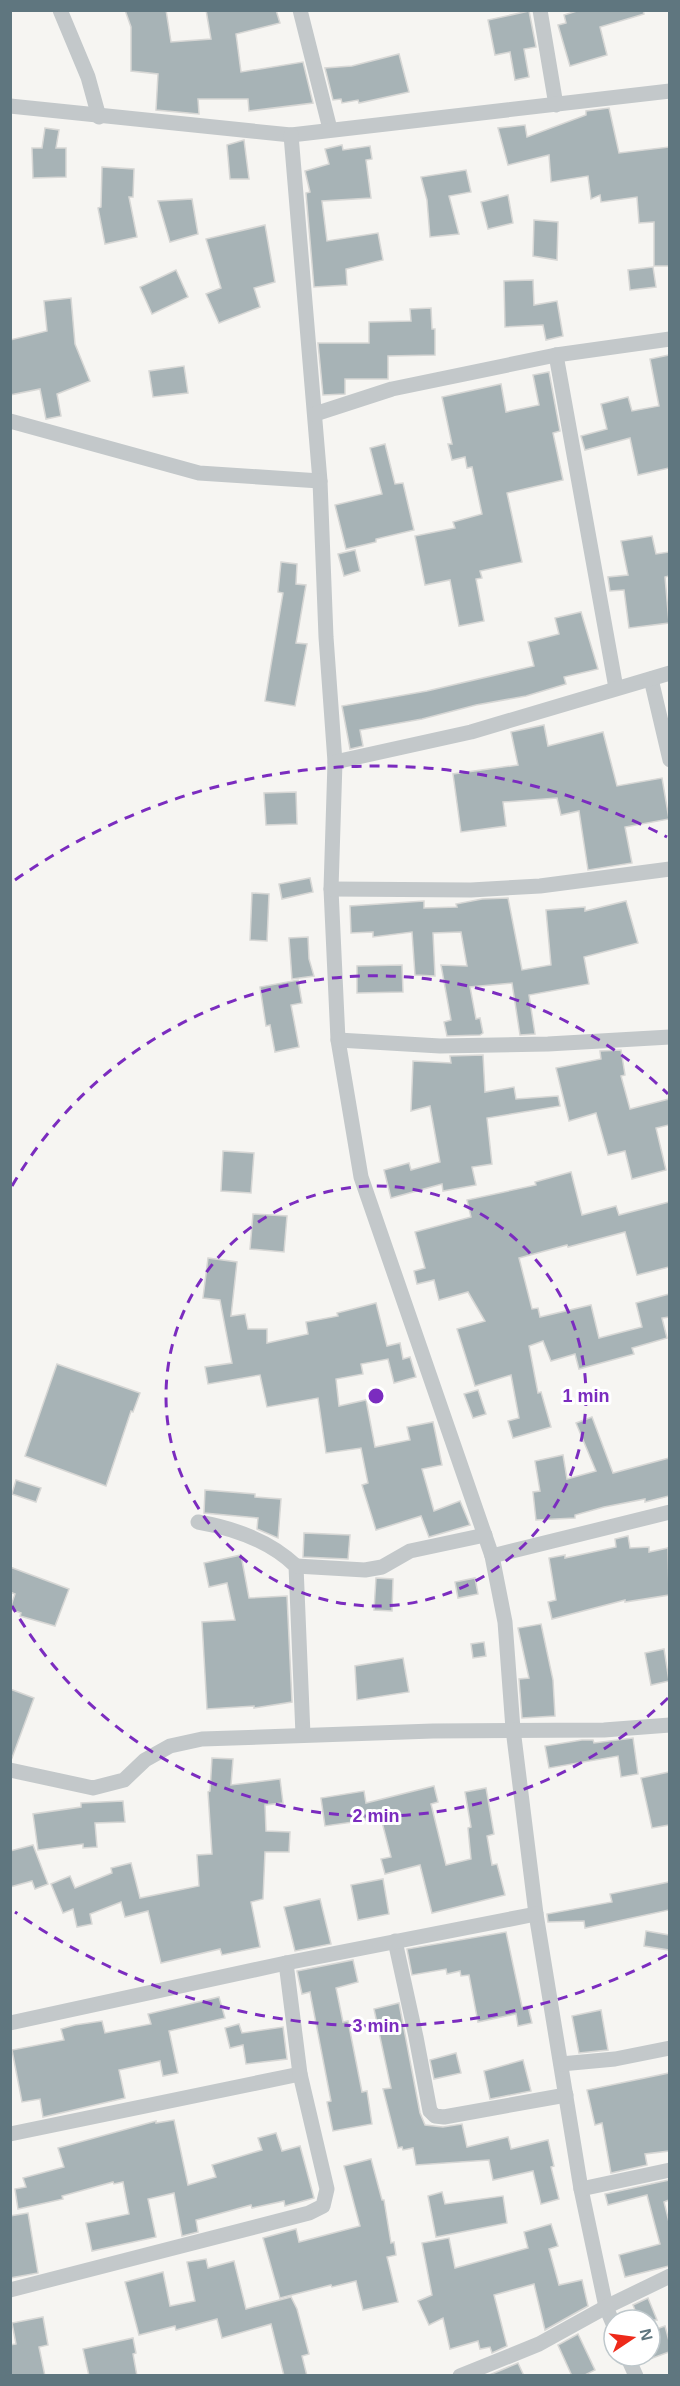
<svg xmlns="http://www.w3.org/2000/svg" width="680" height="2386" font-family="Helvetica,sans-serif">
	<style>
		.building { fill: #a7b3b6; stroke: #d7d7d5; stroke-width: 1.5 }
		.lines { fill: none; stroke-linecap: round; stroke-linejoin: round }
		.street { stroke: #c3c8ca; stroke-width: 15 }
		.ring { fill: none; stroke: #7b2cbf; stroke-width: 3; stroke-dasharray: 10 8 }
		.centre { fill: #7b2cbf; stroke: #fff; stroke-width: 3 }
		.ring-label { font-size: 18px; text-anchor: middle; font-weight: bold; fill: #7b2cbf; stroke: #fff; stroke-width: 6; stroke-linejoin: round; paint-order: stroke }
	</style>
	<rect width="100%" height="100%" fill="#f6f5f2"/>
	<!-- building -->
	<g class="building">
		<polygon points="125,10 166,10 171,42 211,39 206,10 276,10 280,23 236,34 241,72 303,62 313,103 249,111 248,99 198,99 199,114 156,110 158,74 131,71 131,27"/>
		<polygon points="580,10 643,10 644,14 600,27 607,55 570,66 558,25 566,23 564,15"/>
		<polygon points="529,11 536,47 524,49 529,77 515,80 510,52 495,55 488,20"/>
		<polygon points="399,54 409,92 359,103 358,100 342,103 341,99 333,100 325,68 352,66"/>
		<polygon points="609,108 619,153 669,147 669,266 654,266 654,222 639,223 637,197 601,202 600,195 591,199 588,176 551,182 549,155 508,165 498,128 525,125 527,137 586,115 586,111"/>
		<polygon points="45,128 59,130 56,148 66,148 66,177 33,178 32,148 42,148"/>
		<polygon points="244,140 249,179 230,179 227,145"/>
		<polygon points="342,145 343,150 370,146 372,159 366,160 371,198 322,201 327,241 378,233 383,260 346,269 347,285 314,287 306,193 310,192 305,171 329,164 325,149"/>
		<polygon points="102,167 134,169 133,197 129,197 137,237 105,244 98,208 101,207"/>
		<polygon points="466,170 471,192 449,196 459,234 430,237 427,200 421,177"/>
		<polygon points="508,195 513,223 488,229 481,202"/>
		<polygon points="192,199 198,234 170,242 158,201"/>
		<polygon points="534,220 558,222 557,260 533,256"/>
		<polygon points="265,225 275,282 254,288 260,307 219,323 206,294 221,288 206,239"/>
		<polygon points="653,267 656,287 630,290 628,270"/>
		<polygon points="176,270 188,297 152,314 140,287"/>
		<polygon points="533,280 534,305 557,301 563,336 546,340 543,325 505,327 504,281"/>
		<polygon points="71,298 75,344 90,381 57,394 61,416 46,419 40,389 10,395 10,340 47,331 44,301"/>
		<polygon points="431,308 432,329 435,329 435,355 388,356 388,379 345,379 345,394 323,395 318,343 369,343 369,322 411,321 410,309"/>
		<polygon points="669,355 669,468 638,475 630,438 585,450 581,436 607,429 601,404 628,397 632,411 659,406 650,359"/>
		<polygon points="184,366 188,393 153,397 149,371"/>
		<polygon points="549,372 560,431 553,433 563,480 507,493 522,562 480,571 482,578 476,579 484,621 459,626 450,580 425,585 415,536 455,528 453,522 482,514 472,467 467,468 465,457 452,460 448,444 452,444 442,397 501,384 506,412 539,405 533,375"/>
		<polygon points="385,444 395,484 403,483 414,530 376,539 376,542 346,549 335,505 382,494 370,448"/>
		<polygon points="652,536 656,554 669,552 669,576 665,577 669,623 629,628 624,590 610,591 608,577 628,575 621,541"/>
		<polygon points="355,550 360,571 344,576 338,554"/>
		<polygon points="281,562 297,564 296,584 306,585 296,643 307,644 295,706 265,701 283,593 278,592"/>
		<polygon points="581,612 598,669 564,677 566,684 526,696 476,705 422,719 360,730 363,746 350,749 342,706 427,691 534,666 528,642 559,634 555,618"/>
		<polygon points="544,725 548,746 603,732 617,786 662,778 669,819 625,827 632,863 588,870 579,811 561,815 557,798 503,802 506,826 461,832 453,774 518,765 511,732"/>
		<polygon points="296,792 297,824 266,825 264,793"/>
		<polygon points="310,878 313,892 282,899 279,884"/>
		<polygon points="252,893 269,894 267,941 250,940"/>
		<polygon points="508,898 522,970 551,965 546,910 585,907 585,911 626,901 638,943 584,957 589,984 529,995 535,1034 520,1035 512,983 470,987 476,1019 480,1018 483,1033 480,1035 447,1036 444,1022 451,1020 441,965 467,966 461,932 433,933 435,976 415,975 412,932 373,937 373,932 351,933 350,906 424,901 424,908 457,907 456,904 482,899"/>
		<polygon points="308,937 309,959 314,976 292,979 289,938"/>
		<polygon points="402,965 403,992 357,993 357,966"/>
		<polygon points="298,980 302,1003 291,1005 299,1047 275,1052 270,1025 266,1026 260,987"/>
		<polygon points="621,1050 625,1075 621,1076 630,1109 669,1099 669,1125 656,1128 666,1170 632,1179 625,1151 608,1155 596,1113 569,1121 556,1068 601,1059 600,1051"/>
		<polygon points="483,1055 485,1092 514,1087 516,1099 558,1096 560,1106 487,1118 492,1164 472,1167 476,1185 443,1191 442,1184 391,1198 384,1170 409,1163 411,1170 440,1162 430,1106 411,1111 413,1061 451,1063 450,1056"/>
		<polygon points="223,1151 254,1153 251,1193 221,1191"/>
		<polygon points="571,1172 582,1215 616,1206 619,1215 669,1202 669,1267 637,1275 625,1232 568,1247 567,1245 519,1258 532,1309 538,1308 540,1317 591,1305 599,1338 642,1327 636,1303 669,1294 669,1317 662,1318 667,1338 632,1348 634,1354 579,1369 575,1354 551,1361 543,1341 529,1346 538,1393 541,1392 551,1427 513,1438 508,1421 519,1418 511,1375 475,1386 457,1329 485,1321 468,1292 439,1300 434,1280 417,1284 414,1271 425,1268 415,1232 471,1217 467,1200 536,1185 535,1182"/>
		<polygon points="253,1214 287,1216 284,1252 250,1249"/>
		<polygon points="208,1258 237,1262 231,1316 245,1314 248,1329 267,1329 267,1343 308,1334 306,1322 338,1316 337,1313 376,1303 387,1346 400,1343 403,1359 410,1357 416,1377 394,1383 388,1359 361,1364 363,1374 336,1379 339,1406 366,1400 375,1447 410,1440 407,1427 433,1422 442,1465 422,1469 434,1511 460,1501 470,1525 429,1537 421,1516 376,1530 362,1485 368,1483 361,1448 326,1453 318,1398 267,1407 260,1375 208,1384 205,1367 232,1363 220,1300 203,1298"/>
		<polygon points="57,1364 140,1393 133,1412 131,1411 106,1486 25,1456"/>
		<polygon points="478,1390 486,1414 473,1418 464,1394"/>
		<polygon points="592,1417 613,1473 669,1458 669,1496 645,1502 645,1499 604,1507 575,1515 575,1518 536,1520 533,1492 540,1491 535,1461 563,1455 567,1479 596,1471 576,1423"/>
		<polygon points="16,1480 41,1488 36,1502 12,1494"/>
		<polygon points="205,1490 255,1494 255,1497 281,1499 278,1538 257,1529 258,1518 204,1513"/>
		<polygon points="304,1533 350,1535 348,1559 303,1557"/>
		<polygon points="628,1536 630,1548 649,1547 649,1552 668,1548 669,1595 625,1602 625,1600 552,1619 548,1602 556,1600 549,1558 565,1555 565,1558 616,1547 615,1539"/>
		<polygon points="241,1555 249,1598 287,1596 292,1702 254,1708 254,1706 207,1709 202,1622 235,1620 227,1583 209,1587 204,1563"/>
		<polygon points="10,1567 69,1589 55,1626 20,1616 21,1613 10,1609 15,1594 10,1592"/>
		<polygon points="376,1578 393,1579 392,1611 374,1610"/>
		<polygon points="475,1578 478,1594 458,1598 455,1582"/>
		<polygon points="541,1624 553,1680 555,1716 522,1718 519,1679 529,1678 518,1628"/>
		<polygon points="484,1642 486,1656 473,1658 471,1644"/>
		<polygon points="664,1649 669,1681 651,1685 645,1653"/>
		<polygon points="403,1658 409,1692 357,1700 355,1666"/>
		<polygon points="10,1689 34,1698 12,1758 10,1758"/>
		<polygon points="633,1738 638,1774 621,1777 618,1756 549,1768 545,1746 582,1740 593,1740 594,1743"/>
		<polygon points="212,1758 233,1759 231,1785 280,1779 283,1803 265,1805 266,1831 290,1832 289,1852 265,1852 263,1899 251,1902 260,1947 222,1955 220,1949 161,1963 148,1911 125,1917 121,1902 90,1914 92,1924 77,1927 73,1909 63,1913 51,1884 70,1876 75,1888 112,1873 111,1868 131,1863 140,1898 199,1886 197,1855 212,1854 208,1792 210,1791"/>
		<polygon points="669,1772 669,1825 652,1828 641,1778"/>
		<polygon points="434,1786 438,1802 431,1804 446,1865 471,1859 468,1828 471,1827 465,1792 486,1788 494,1834 487,1836 492,1865 497,1864 505,1895 432,1913 420,1865 385,1874 381,1859 391,1857 381,1818 325,1826 321,1798 364,1791 366,1803"/>
		<polygon points="123,1801 125,1822 95,1823 97,1847 83,1848 83,1844 38,1850 33,1814 81,1807 81,1803"/>
		<polygon points="33,1845 48,1884 35,1889 32,1881 10,1887 10,1851"/>
		<polygon points="383,1879 389,1914 358,1920 351,1885"/>
		<polygon points="669,1882 669,1910 585,1928 584,1921 548,1922 547,1914 612,1902 610,1894"/>
		<polygon points="320,1899 331,1944 295,1951 284,1907"/>
		<polygon points="646,1931 669,1935 669,1950 644,1946"/>
		<polygon points="506,1932 522,2007 528,2006 532,2023 518,2026 516,2014 478,2022 469,1975 461,1976 460,1971 447,1974 446,1969 412,1975 407,1949"/>
		<polygon points="353,1960 358,1982 336,1988 343,2022 348,2021 362,2092 367,2091 372,2124 333,2131 327,2102 331,2101 310,1992 302,1994 297,1971"/>
		<polygon points="219,1997 225,2018 169,2031 178,2073 163,2076 160,2061 119,2070 125,2098 43,2117 40,2099 22,2102 12,2050 64,2040 61,2029 75,2025 102,2021 105,2033 151,2024 148,2014"/>
		<polygon points="399,2003 420,2113 425,2125 443,2127 462,2124 467,2147 508,2137 511,2149 548,2140 554,2166 551,2167 559,2199 541,2204 533,2171 493,2180 489,2160 416,2165 413,2148 403,2150 402,2147 398,2148 383,2089 391,2088 374,2009"/>
		<polygon points="601,2010 608,2050 579,2053 572,2016"/>
		<polygon points="239,2024 242,2033 283,2027 287,2059 246,2064 243,2045 230,2048 225,2028"/>
		<polygon points="456,2053 461,2073 434,2079 430,2060"/>
		<polygon points="523,2060 531,2091 490,2099 484,2071"/>
		<polygon points="669,2073 669,2151 645,2154 647,2165 611,2173 602,2123 595,2125 587,2090"/>
		<polygon points="174,2120 188,2185 216,2177 212,2165 262,2150 258,2138 276,2133 282,2151 300,2146 314,2198 285,2206 284,2201 252,2208 251,2205 196,2220 198,2232 182,2236 174,2193 148,2199 156,2237 92,2251 86,2223 129,2214 123,2182 114,2184 113,2182 62,2196 63,2199 18,2209 15,2189 26,2187 23,2178 64,2167 58,2148 156,2121 156,2123"/>
		<polygon points="371,2159 382,2200 384,2200 391,2243 394,2242 396,2255 387,2257 398,2302 363,2310 356,2281 332,2287 331,2285 280,2298 263,2238 296,2229 299,2242 360,2226 344,2166"/>
		<polygon points="669,2180 669,2200 664,2202 669,2222 669,2266 625,2277 619,2255 660,2244 647,2195 608,2205 605,2194"/>
		<polygon points="442,2192 445,2204 503,2196 507,2223 436,2237 428,2196"/>
		<polygon points="28,2213 38,2273 10,2278 10,2216"/>
		<polygon points="551,2224 558,2246 549,2249 559,2285 582,2280 588,2306 545,2330 534,2284 494,2295 507,2346 492,2353 490,2347 480,2349 478,2341 450,2349 443,2318 429,2325 418,2301 432,2295 422,2243 449,2238 455,2268 528,2248 524,2232"/>
		<polygon points="206,2259 208,2268 234,2261 246,2309 291,2297 297,2309 309,2354 302,2356 307,2376 284,2376 271,2324 222,2338 217,2319 176,2330 175,2326 139,2335 125,2282 163,2272 170,2306 195,2301 187,2262"/>
		<polygon points="648,2298 657,2320 639,2320 633,2305"/>
		<polygon points="43,2317 48,2345 39,2347 45,2376 10,2376 10,2345 16,2344 12,2323"/>
		<polygon points="665,2326 669,2341 669,2352 650,2359 650,2331"/>
		<polygon points="578,2334 595,2370 583,2376 572,2376 558,2345"/>
		<polygon points="133,2338 136,2353 133,2354 137,2376 89,2376 83,2349"/>
		<polygon points="518,2363 524,2376 487,2376"/>
	</g>
	<g class="lines">
		<!-- street -->
		<g class="street">
			<polyline points="60,10 88,77 99,117"/>
			<polyline points="300,10 330,129"/>
			<polyline points="540,10 556,105"/>
			<polyline points="10,106 291,135 670,91"/>
			<polyline points="291,135 320,481 326,637 335,762 331,889 338,1040 361,1177 492,1556 505,1622 513,1729 536,1914 581,2189 606,2307 614,2326"/>
			<polyline points="556,355 616,688"/>
			<polyline points="315,414 392,389 556,355 670,339"/>
			<polyline points="10,421 199,473 320,481"/>
			<polyline points="651,679 670,760"/>
			<polyline points="335,762 471,732 670,673"/>
			<polyline points="331,889 471,890 540,886 670,869"/>
			<polyline points="338,1040 440,1046 548,1044 670,1037"/>
			<path d="M198,1522C233,1528 270,1541 296,1566L303,1735"/>
			<polyline points="492,1556 670,1512"/>
			<polyline points="296,1566 365,1570 382,1567 410,1551 485,1535"/>
			<polyline points="10,1770 93,1788 124,1780 145,1760 170,1746 202,1739 433,1731 604,1730 670,1725"/>
			<polyline points="395,1941 416,2037 430,2111 435,2116 444,2117 566,2095"/>
			<polyline points="10,2023 286,1963 536,1914"/>
			<polyline points="561,2064 615,2059 670,2048"/>
			<polyline points="10,2134 300,2074"/>
			<polyline points="581,2189 670,2170"/>
			<polyline points="10,2290 309,2213 323,2206 327,2189 300,2074 286,1963"/>
			<polyline points="627,2356 636,2376"/>
			<polyline points="460,2376 539,2344 606,2307 670,2276"/>
		</g>
	</g>
	<!-- distance rings -->
	<g class="ring">
		<circle cx="376" cy="1396" r="210"/>
		<path d="M668 1698A420 420 0 0 1 12 1606M12 1186A420 420 0 0 1 668 1094"/>
		<path d="M667 1955A630 630 0 0 1 15 1912M15 880A630 630 0 0 1 667 837"/>
	</g>
	<circle cx="376" cy="1396" r="9" class="centre"/>
	<g class="ring-label">
		<text x="586" y="1402">1 min</text>
		<text x="376" y="1822">2 min</text>
		<text x="376" y="2032">3 min</text>
	</g>
	<!-- border -->
	<rect width="680" height="2386" fill="none" stroke="#5f767f" stroke-width="24"/>
	<!-- north arrow -->
	<g transform="translate(632 2338) rotate(77)"><circle r="28" fill="#ffffff" stroke="#bfc8cc" stroke-width="1.5"/>
	<path d="M0-4.5L10 22L0 15L-10 22Z" fill="#ee2a1a"/>
	<text y="-9" font-size="16" font-weight="bold" text-anchor="middle" fill="#5f767f">N</text>
	</g>
</svg>
